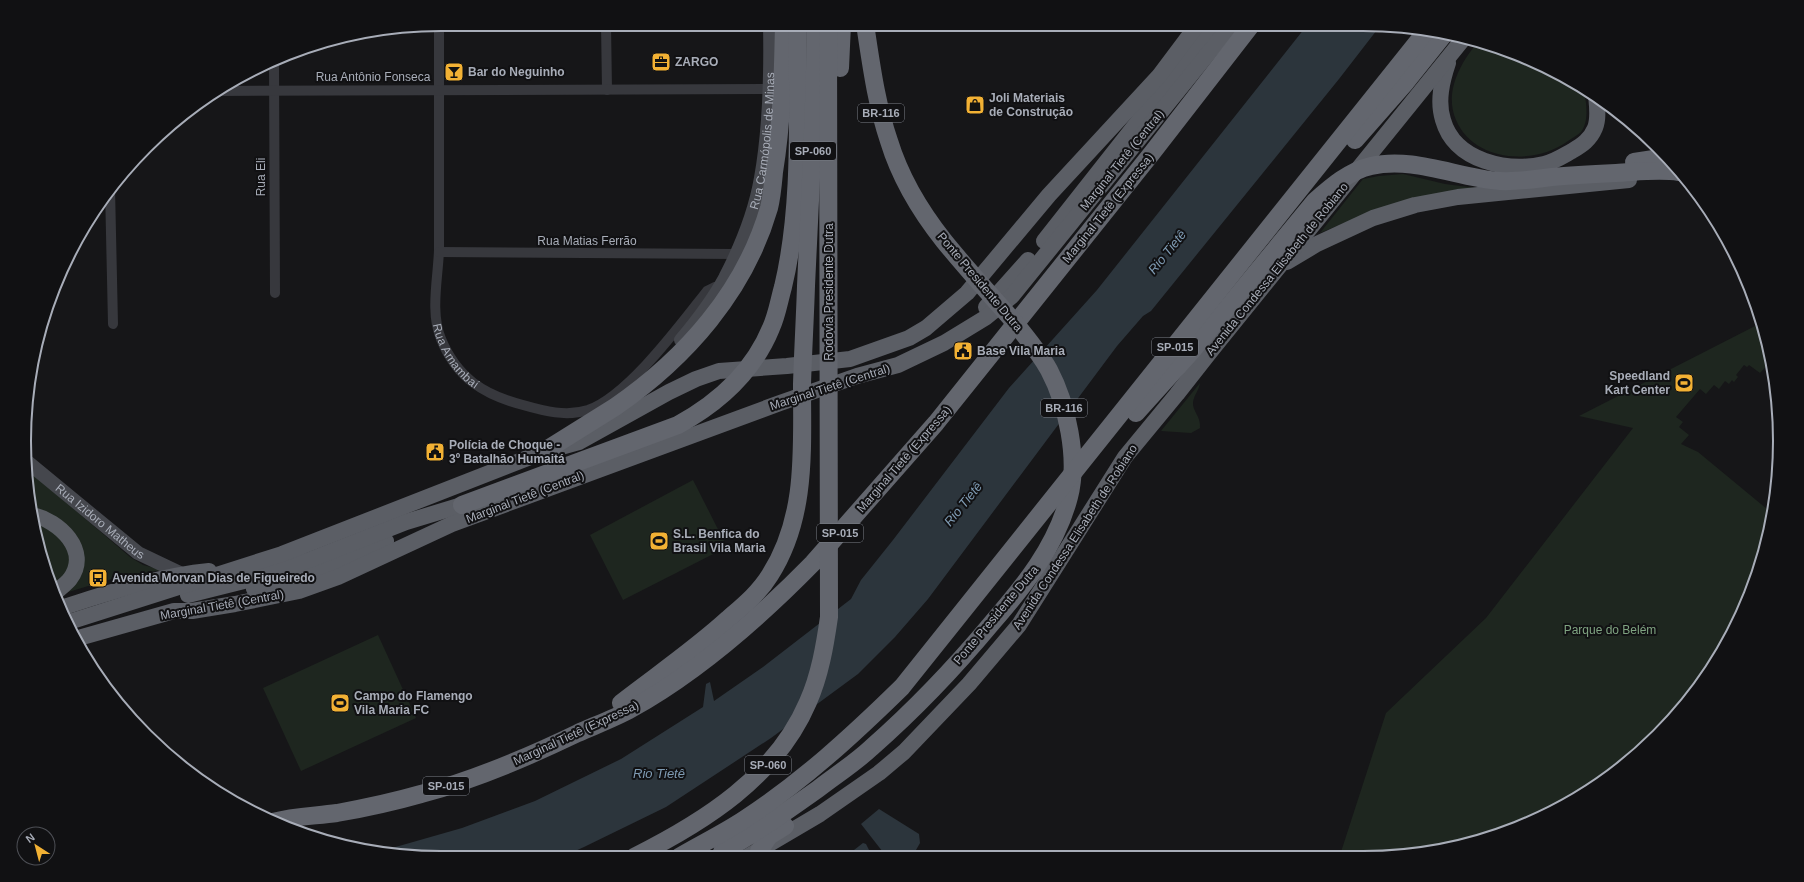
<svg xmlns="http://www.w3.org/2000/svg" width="1804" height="882" font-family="Arial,sans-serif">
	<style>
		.green { fill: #1e261f }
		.water { fill: #2c353c }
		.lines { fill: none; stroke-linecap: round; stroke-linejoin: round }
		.minor { stroke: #37383d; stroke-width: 10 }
		.secondary { stroke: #45474d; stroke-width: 14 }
		.trunk { stroke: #5b5e65; stroke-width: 16 }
		.motorway { stroke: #63666e; stroke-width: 18 }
		.labels { text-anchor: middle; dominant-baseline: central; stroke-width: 4; stroke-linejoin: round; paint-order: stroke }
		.shield { fill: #111113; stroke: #7b7e86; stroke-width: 1 }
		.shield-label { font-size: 11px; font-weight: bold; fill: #a8adb8 }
		.poi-label { font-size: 12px; font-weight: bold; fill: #a8adb8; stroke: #111113; text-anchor: start }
		.street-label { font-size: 12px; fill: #a8adb8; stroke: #111113 }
		.park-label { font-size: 12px; fill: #7fa381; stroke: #111113 }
		.water-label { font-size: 13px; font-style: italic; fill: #7f9bb3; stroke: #111113 }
		.rim { fill: none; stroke: #a8adb8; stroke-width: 2 }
	</style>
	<rect width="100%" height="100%" fill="#161618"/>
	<!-- green -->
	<g class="green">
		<path d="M1478,42L1523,56L1583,88C1585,93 1585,98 1586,103C1587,113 1587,124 1581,132C1578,135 1572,138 1568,141C1534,166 1474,162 1456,120C1444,93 1460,63 1478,42Z"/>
		<polygon points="1403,174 1445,184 1484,189 1344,223 1320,233 1363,179 1379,176"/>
		<polygon points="1761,323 1772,360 1760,373 1749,365 1747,367 1744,365 1736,375 1738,377 1734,382 1732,380 1729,384 1725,381 1719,389 1714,385 1706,394 1700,389 1676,417 1683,422 1679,427 1689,435 1681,444 1698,452 1773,514 1772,523 1748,601 1694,695 1617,772 1522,826 1418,854 1340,855 1386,713 1486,618 1633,428 1579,416"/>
		<path d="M1200,383C1199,390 1194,395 1193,402C1192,411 1201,416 1200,428L1191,433L1161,431Z"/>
		<path d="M26,468L130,557L143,565L162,570L115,578L55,596C38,556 29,511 26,468Z"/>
		<polygon points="693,480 727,547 623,600 590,535"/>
		<polygon points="378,635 416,718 301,771 263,688"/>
	</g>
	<!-- water -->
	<g class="water">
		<polygon points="1308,24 1363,24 1380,26 1339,79 1151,311 1143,316 1117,346 928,599 895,637 858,674 771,738 666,807 584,847 560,858 441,858 369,851 392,848 462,828 535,801 621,759 703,707 706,684 710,682 714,701 763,667 851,599 861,580 893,540 1009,388 1097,290"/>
		<polygon points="879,809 919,834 920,843 916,850 886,856 861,824"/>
		<polygon points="863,843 866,844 872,856 845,857"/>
	</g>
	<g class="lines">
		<!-- minor -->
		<g class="minor">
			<path id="s1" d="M439,24C439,100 439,175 439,250C438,279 430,312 441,339C457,378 484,395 523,405C544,411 566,417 588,410C628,396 680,325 707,291L715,287L720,286"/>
			<polyline points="606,24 607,90"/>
			<polyline points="274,61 275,293"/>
			<polyline points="216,91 770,89"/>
			<polyline points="110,188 113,324"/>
			<polyline points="439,252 736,254"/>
		</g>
		<!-- secondary -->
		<g class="secondary">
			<path id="s2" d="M681,340C697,321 713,300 725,278C741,247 755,213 761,178C770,128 771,75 770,24"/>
			<path id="s3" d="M25,460L138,553L182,574"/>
		</g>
		<!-- trunk -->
		<g class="trunk">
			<path d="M1448,63C1442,81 1437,101 1443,120C1455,162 1508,172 1544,164C1554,162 1563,156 1572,151C1582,145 1590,140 1595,128C1599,118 1597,106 1596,95"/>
			<polyline points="1044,241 1215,24"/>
			<polyline points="1287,262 1317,244 1373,218 1415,205 1458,197 1629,180"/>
			<polyline points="986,307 1028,260"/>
			<path d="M32,515C59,520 91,551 70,579C66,584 59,589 54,594"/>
			<polyline points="254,589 316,572 386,541"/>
			<polyline points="188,595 248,580 312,559 406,522 462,505"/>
			<path d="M60,608C109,593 158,576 209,571"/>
			<polyline points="66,623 282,554 543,452 579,442 669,392 696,379 719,371 787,366 850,359 909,338 926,328 967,293 1049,195 1159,76 1198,24"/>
			<polyline points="75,639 174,611 192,611 235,604 299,591 338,577 452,524 780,403 857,376 898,365 944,343 985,318 1012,296 1232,24"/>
			<polyline points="747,857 820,814 879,773 904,752 969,684 1019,625 1125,457 1177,394 1210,352 1464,38"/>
		</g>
		<!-- motorway -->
		<g class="motorway">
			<polyline points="840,68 842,24"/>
			<polyline points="1355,140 1406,82 1446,32"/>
			<polyline points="1634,162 1667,157"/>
			<path d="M1136,413L1191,352L1315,201C1331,187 1349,171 1371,166C1413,156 1458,178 1500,181C1518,182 1535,179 1552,177C1573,175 1594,174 1616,173C1637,172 1658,169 1679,172"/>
			<path d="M543,452C567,437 591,422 615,407C686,358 745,291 769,208C772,196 773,183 774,172C782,123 783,73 784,24"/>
			<path d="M462,505L678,425C718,403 753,372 771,328C777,315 779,301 783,287C803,204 797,109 798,24"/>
			<path d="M621,703C657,675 694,650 728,619C743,606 759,593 770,575C807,517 802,450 802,384C803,351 805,318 806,286C810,198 815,111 816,24"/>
			<path d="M273,822C294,816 316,816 337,813C365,808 393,802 421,794C475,780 528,757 578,733C596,725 615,718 631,709C698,672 760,617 813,563L936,423L1152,153L1252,24"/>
			<polyline points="759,851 769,836 785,826"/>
			<path d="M722,852C756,833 787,811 818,789C836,775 855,763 871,748C913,711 956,666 991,624C1024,586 1056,547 1069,497C1079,459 1067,404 1049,370C1038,350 1023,333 1009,316C987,291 965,267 944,241C921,212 900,177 889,141C876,103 871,63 865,24"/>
			<path d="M634,857C704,822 776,777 808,702C820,675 825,645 829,617L828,24"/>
			<path d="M679,857C701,844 724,833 745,819C803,781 853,735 902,687L1427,30"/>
		</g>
	</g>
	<!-- icons -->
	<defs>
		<symbol id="office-square" viewBox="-11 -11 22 22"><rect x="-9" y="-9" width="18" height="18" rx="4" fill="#f2b134" stroke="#111113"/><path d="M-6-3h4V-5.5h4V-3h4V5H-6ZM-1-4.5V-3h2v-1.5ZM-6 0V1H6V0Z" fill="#111"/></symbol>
		<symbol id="bar-square" viewBox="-11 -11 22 22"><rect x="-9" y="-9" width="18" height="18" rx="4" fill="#f2b134" stroke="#111113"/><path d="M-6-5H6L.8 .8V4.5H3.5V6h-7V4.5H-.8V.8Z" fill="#111"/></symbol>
		<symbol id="shop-square" viewBox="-11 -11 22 22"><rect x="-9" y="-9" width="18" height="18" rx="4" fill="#f2b134" stroke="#111113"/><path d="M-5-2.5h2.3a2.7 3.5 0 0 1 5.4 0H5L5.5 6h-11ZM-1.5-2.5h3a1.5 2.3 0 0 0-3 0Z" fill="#111"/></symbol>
		<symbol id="civic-square" viewBox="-11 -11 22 22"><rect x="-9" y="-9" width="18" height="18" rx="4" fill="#f2b134" stroke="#111113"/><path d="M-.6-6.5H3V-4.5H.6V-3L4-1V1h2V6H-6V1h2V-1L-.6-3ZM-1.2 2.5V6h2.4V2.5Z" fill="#111"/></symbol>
		<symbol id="stadium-square" viewBox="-11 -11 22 22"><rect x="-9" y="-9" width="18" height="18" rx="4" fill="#f2b134" stroke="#111113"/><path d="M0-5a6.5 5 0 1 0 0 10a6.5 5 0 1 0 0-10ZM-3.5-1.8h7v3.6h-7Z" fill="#111"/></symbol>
		<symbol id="bus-square" viewBox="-11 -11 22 22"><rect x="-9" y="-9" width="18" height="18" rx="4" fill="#f2b134" stroke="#111113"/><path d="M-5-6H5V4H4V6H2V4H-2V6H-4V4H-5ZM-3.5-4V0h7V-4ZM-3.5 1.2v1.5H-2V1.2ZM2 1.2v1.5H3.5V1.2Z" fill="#111"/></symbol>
	</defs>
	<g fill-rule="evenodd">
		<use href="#office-square" x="650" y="51" width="22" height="22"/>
		<use href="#bar-square" x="443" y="61" width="22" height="22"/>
		<use href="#shop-square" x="964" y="94" width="22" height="22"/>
		<use href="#civic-square" x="952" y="340" width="22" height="22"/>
		<use href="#stadium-square" x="1673" y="372" width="22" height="22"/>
		<use href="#civic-square" x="424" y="441" width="22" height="22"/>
		<use href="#stadium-square" x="648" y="530" width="22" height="22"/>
		<use href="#bus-square" x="87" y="567" width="22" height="22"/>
		<use href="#stadium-square" x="329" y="692" width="22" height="22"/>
	</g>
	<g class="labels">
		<!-- shield labels -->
		<g class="shield">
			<rect x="858" y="104" width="46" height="18" rx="3"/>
			<rect x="790" y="142" width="46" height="18" rx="3"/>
			<rect x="1152" y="338" width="46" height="18" rx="3"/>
			<rect x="1041" y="399" width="46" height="18" rx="3"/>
			<rect x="817" y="524" width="46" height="18" rx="3"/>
			<rect x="745" y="756" width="46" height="18" rx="3"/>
			<rect x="423" y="777" width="46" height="18" rx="3"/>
		</g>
		<g class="shield-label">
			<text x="881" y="113">BR-116</text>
			<text x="813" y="151">SP-060</text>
			<text x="1175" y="347">SP-015</text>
			<text x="1064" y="408">BR-116</text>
			<text x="840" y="533">SP-015</text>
			<text x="768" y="765">SP-060</text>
			<text x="446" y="786">SP-015</text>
		</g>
		<!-- poi labels -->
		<g class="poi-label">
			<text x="675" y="62">ZARGO</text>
			<text x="468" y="72">Bar do Neguinho</text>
			<text x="989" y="98">Joli Materiais<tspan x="989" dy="14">de Construção</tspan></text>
			<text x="977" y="351">Base Vila Maria</text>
			<text x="1670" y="376" text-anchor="end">Speedland<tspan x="1670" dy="14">Kart Center</tspan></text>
			<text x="449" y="445">Polícia de Choque -<tspan x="449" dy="14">3º Batalhão Humaitá</tspan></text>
			<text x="673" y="534">S.L. Benfica do<tspan x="673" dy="14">Brasil Vila Maria</tspan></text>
			<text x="112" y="578">Avenida Morvan Dias de Figueiredo</text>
			<text x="354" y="696">Campo do Flamengo<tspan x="354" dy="14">Vila Maria FC</tspan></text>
		</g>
		<!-- street labels -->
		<g class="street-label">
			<text x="373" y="77">Rua Antônio Fonseca</text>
			<text stroke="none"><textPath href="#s2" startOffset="220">Rua Carmópolis de Minas</textPath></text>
			<text transform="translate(1122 160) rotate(-51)">Marginal Tietê (Central)</text>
			<text transform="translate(261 177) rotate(-90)">Rua Eli</text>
			<text transform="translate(1108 208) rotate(-51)">Marginal Tietê (Expressa)</text>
			<text x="587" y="241">Rua Matias Ferrão</text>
			<text transform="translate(1277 269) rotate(-51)">Avenida Condessa Elisabeth de Robiano</text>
			<text transform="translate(980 282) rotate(50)">Ponte Presidente Dutra</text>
			<text transform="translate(829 292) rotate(-90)">Rodovia Presidente Dutra</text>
			<text stroke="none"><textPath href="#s1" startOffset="338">Rua Amambaí</textPath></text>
			<text transform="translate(830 387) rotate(-18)">Marginal Tietê (Central)</text>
			<text transform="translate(904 459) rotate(-49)">Marginal Tietê (Expressa)</text>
			<text transform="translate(525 497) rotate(-21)">Marginal Tietê (Central)</text>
			<text stroke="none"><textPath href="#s3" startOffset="97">Rua Izidoro Matheus</textPath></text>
			<text transform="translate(1075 537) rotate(-57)">Avenida Condessa Elisabeth de Robiano</text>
			<text transform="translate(222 605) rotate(-10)">Marginal Tietê (Central)</text>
			<text transform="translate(996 615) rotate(-50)">Ponte Presidente Dutra</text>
			<text transform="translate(576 733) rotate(-25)">Marginal Tietê (Expressa)</text>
		</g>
		<!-- park labels -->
		<g class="park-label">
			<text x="1610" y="630">Parque do Belém</text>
		</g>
		<!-- water labels -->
		<g class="water-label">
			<text transform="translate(1167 252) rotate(-51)">Rio Tietê</text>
			<text transform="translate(963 504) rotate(-51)">Rio Tietê</text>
			<text x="659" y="773">Rio Tietê</text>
		</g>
	</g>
	<!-- crop -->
	<path d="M0 0H1804V882H0ZM441 31H1363A410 410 0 0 1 1773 441V441A410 410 0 0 1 1363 851H441A410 410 0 0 1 31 441V441A410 410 0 0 1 441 31Z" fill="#111113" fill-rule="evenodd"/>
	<path class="rim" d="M441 31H1363A410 410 0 0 1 1773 441V441A410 410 0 0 1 1363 851H441A410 410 0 0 1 31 441V441A410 410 0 0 1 441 31Z"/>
	<!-- north arrow -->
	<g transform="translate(36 846) rotate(324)"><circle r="19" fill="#111113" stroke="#4d4f55"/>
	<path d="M0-3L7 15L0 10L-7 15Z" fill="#f2b134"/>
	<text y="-6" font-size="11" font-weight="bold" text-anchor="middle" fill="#a8adb8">N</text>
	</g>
</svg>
